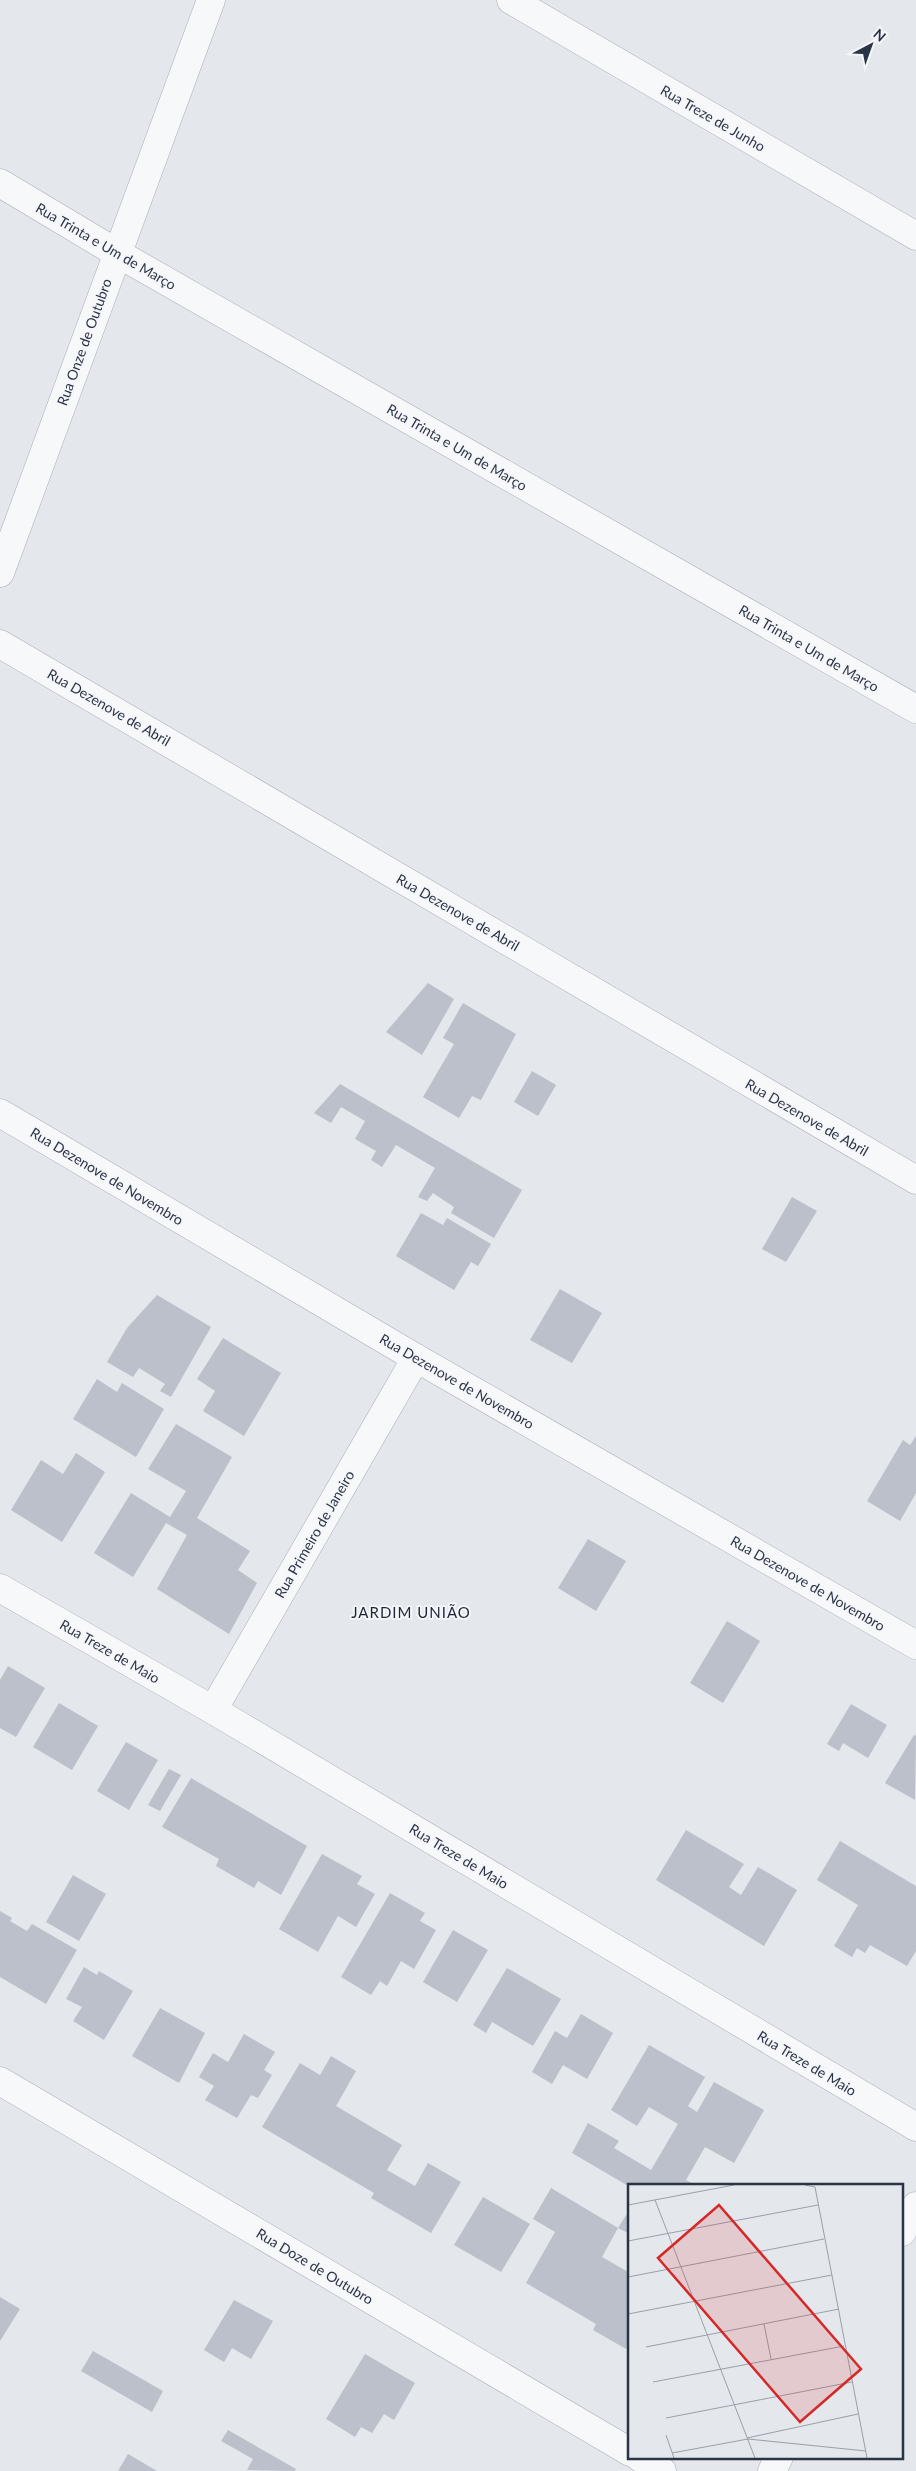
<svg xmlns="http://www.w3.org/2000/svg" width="916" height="2471" font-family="Lato,sans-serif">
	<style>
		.building { fill: #bbc0ca }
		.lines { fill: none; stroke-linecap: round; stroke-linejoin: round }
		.street-casing { stroke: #a9aeb7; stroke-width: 29 }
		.street { stroke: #f7f8fa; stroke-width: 28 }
		.labels { text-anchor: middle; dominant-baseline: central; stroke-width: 4; stroke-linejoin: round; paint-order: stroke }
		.street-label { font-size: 14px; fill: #2b3445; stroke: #f4f6f9 }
		.neighbourhood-label { font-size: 15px; letter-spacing: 1px; fill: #1d2536; stroke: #f4f6f9 }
		.inset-road { fill: none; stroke: #9a9fa9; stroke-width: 1 }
		.view { fill: #d62828; fill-opacity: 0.15; stroke: #d62828; stroke-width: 2.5 }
		.inset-edge { fill: none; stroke: #2b3445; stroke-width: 2.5 }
	</style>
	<rect width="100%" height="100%" fill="#e4e7ec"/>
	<!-- building -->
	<g class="building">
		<polygon points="428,983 454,999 422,1055 386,1032"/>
		<polygon points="463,1003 516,1034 481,1100 472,1096 459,1118 423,1097 454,1044 443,1038"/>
		<polygon points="532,1071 556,1085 538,1116 514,1102"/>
		<polygon points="340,1084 522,1190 494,1238 451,1213 454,1207 433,1193 427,1201 418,1197 435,1168 396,1145 382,1167 371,1160 376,1151 355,1139 365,1121 341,1107 331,1123 314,1113"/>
		<polygon points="792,1197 817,1211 786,1262 762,1249"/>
		<polygon points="421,1213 443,1225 447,1218 491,1244 478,1266 471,1262 454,1290 396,1256"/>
		<polygon points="560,1289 602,1313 572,1363 530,1340"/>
		<polygon points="157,1295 211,1327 171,1397 160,1391 165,1384 139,1368 133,1377 107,1362 127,1328"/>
		<polygon points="223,1338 281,1373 244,1436 203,1411 215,1391 197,1379"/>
		<polygon points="97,1379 117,1392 122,1383 164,1409 136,1457 73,1419"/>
		<polygon points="176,1424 232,1457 197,1518 250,1551 238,1570 257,1583 229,1634 157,1589 187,1535 166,1523 133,1577 94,1553 131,1493 170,1517 186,1491 148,1469"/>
		<polygon points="916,1436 916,1493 900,1521 867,1501 903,1440 910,1445"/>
		<polygon points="76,1453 105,1472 62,1542 11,1510 41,1460 63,1474"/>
		<polygon points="588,1539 626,1561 596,1611 558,1588"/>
		<polygon points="727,1621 760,1641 723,1703 690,1683"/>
		<polygon points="8,1666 45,1688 16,1737 0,1728 0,1680"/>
		<polygon points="59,1703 98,1726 72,1770 33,1747"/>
		<polygon points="851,1704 887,1725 868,1758 843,1743 839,1751 827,1744"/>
		<polygon points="914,1735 916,1736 915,1800 885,1783"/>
		<polygon points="126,1742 158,1760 129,1810 97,1791"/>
		<polygon points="169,1769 181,1775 160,1811 148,1805"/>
		<polygon points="191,1778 307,1846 281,1895 258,1881 254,1888 216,1866 219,1859 162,1827"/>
		<polygon points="686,1830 744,1864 729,1887 741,1895 758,1867 797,1890 764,1946 656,1880"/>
		<polygon points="840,1841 916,1886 916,1951 907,1966 870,1945 865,1953 857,1948 852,1957 834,1946 858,1905 817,1880"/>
		<polygon points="322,1854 362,1876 357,1884 375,1894 356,1927 338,1916 318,1952 279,1929"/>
		<polygon points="73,1875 106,1894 79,1941 46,1922"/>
		<polygon points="390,1893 425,1913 420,1921 436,1930 414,1969 401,1961 387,1986 380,1981 371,1995 341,1977"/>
		<polygon points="0,1911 12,1918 10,1921 27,1931 32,1924 77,1950 46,2004 0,1977"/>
		<polygon points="453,1930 488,1950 457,2002 423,1982"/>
		<polygon points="84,1967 97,1975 99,1971 133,1991 104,2040 73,2021 82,2007 66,1999"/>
		<polygon points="507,1968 561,1999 533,2046 492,2022 486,2033 473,2025"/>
		<polygon points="160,2008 205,2033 179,2083 132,2056"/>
		<polygon points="581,2014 613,2033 587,2079 563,2065 552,2084 532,2072 555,2031 567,2038"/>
		<polygon points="244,2034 275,2052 264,2070 272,2075 258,2098 251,2095 237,2118 205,2100 214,2086 199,2077 213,2053 228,2062"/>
		<polygon points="649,2045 705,2077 688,2106 697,2112 714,2082 764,2110 734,2163 705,2147 686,2180 695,2185 630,2185 630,2187 572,2153 588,2123 619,2141 614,2148 651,2170 678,2124 649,2107 637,2126 611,2110"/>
		<polygon points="331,2056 356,2071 336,2106 402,2145 387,2170 415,2186 428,2163 461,2182 431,2233 371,2198 374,2193 262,2127 300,2063 320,2075"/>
		<polygon points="551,2188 618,2228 602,2257 630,2273 630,2342 626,2349 593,2330 596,2324 526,2283 555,2232 533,2219"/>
		<polygon points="483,2197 530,2224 501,2272 454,2245"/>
		<polygon points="630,2209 630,2234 618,2228"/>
		<polygon points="0,2297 20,2309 0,2341"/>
		<polygon points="234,2300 273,2321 251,2359 232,2348 224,2362 204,2350"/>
		<polygon points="93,2351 163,2391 152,2412 81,2371"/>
		<polygon points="365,2354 415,2383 394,2420 384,2414 372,2433 361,2427 355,2437 326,2419"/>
		<polygon points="228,2430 296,2469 295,2471 247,2470 253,2459 221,2441"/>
		<polygon points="128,2454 157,2471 118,2471"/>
	</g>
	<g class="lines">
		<defs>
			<g id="street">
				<polyline points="511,0 916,236"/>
				<polyline points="0,183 117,253 916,709"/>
				<polyline points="0,573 211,0"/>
				<polyline points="0,644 916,1180"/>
				<polyline points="0,1113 416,1358 916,1645"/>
				<polyline points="0,1588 213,1710 916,2127"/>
				<polyline points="213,1710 416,1358"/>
				<polyline points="0,2081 630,2452"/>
				<polyline points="902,2232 916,2206"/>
				<polyline points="639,2457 662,2471"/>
				<polyline points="772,2471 779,2457"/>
			</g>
		</defs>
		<!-- street casing -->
		<use href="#street" class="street-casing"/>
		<!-- street -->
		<use href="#street" class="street"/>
	</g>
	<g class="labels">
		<!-- street labels -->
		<g class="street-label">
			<text transform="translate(713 118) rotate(30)">Rua Treze de Junho</text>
			<text transform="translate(106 246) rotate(30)">Rua Trinta e Um de Março</text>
			<text transform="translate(84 342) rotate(-70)">Rua Onze de Outubro</text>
			<text transform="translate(457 447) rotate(30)">Rua Trinta e Um de Março</text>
			<text transform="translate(809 648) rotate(30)">Rua Trinta e Um de Março</text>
			<text transform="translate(109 707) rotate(30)">Rua Dezenove de Abril</text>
			<text transform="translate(458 912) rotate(30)">Rua Dezenove de Abril</text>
			<text transform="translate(807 1117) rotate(30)">Rua Dezenove de Abril</text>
			<text transform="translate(107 1176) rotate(31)">Rua Dezenove de Novembro</text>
			<text transform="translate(457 1381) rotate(30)">Rua Dezenove de Novembro</text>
			<text transform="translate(314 1534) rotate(-60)">Rua Primeiro de Janeiro</text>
			<text transform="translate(808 1583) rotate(30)">Rua Dezenove de Novembro</text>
			<text transform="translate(110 1651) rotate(30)">Rua Treze de Maio</text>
			<text transform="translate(459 1856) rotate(31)">Rua Treze de Maio</text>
			<text transform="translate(807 2063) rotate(31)">Rua Treze de Maio</text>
			<text transform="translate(315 2266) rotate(31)">Rua Doze de Outubro</text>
		</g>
		<!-- neighbourhood labels -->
		<g class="neighbourhood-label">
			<text x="411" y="1612">JARDIM UNIÃO</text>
		</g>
	</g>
	<!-- overview -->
	<g transform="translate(628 2184)">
		<rect width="275" height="275" fill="#e4e7ec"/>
		<path class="inset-road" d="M177,1L187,3L239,274M27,16L127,274M0,21L106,1M0,57L190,21M0,93L196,55M0,130L204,91M136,140L143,175M18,163L211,125M25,198L216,162M38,234L224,198M38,251L46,274M119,254L230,230M120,255L238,267M44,269L120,255"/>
		<path class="view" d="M91,21L233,185L172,238L30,74Z"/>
		<rect width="275" height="275" class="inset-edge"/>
	</g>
	<!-- north arrow -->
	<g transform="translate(871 45) rotate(41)" stroke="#f4f6f9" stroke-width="4" paint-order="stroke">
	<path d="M0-4L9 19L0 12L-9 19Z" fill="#2b3445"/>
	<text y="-8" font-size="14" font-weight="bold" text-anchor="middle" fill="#2b3445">N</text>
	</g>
</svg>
